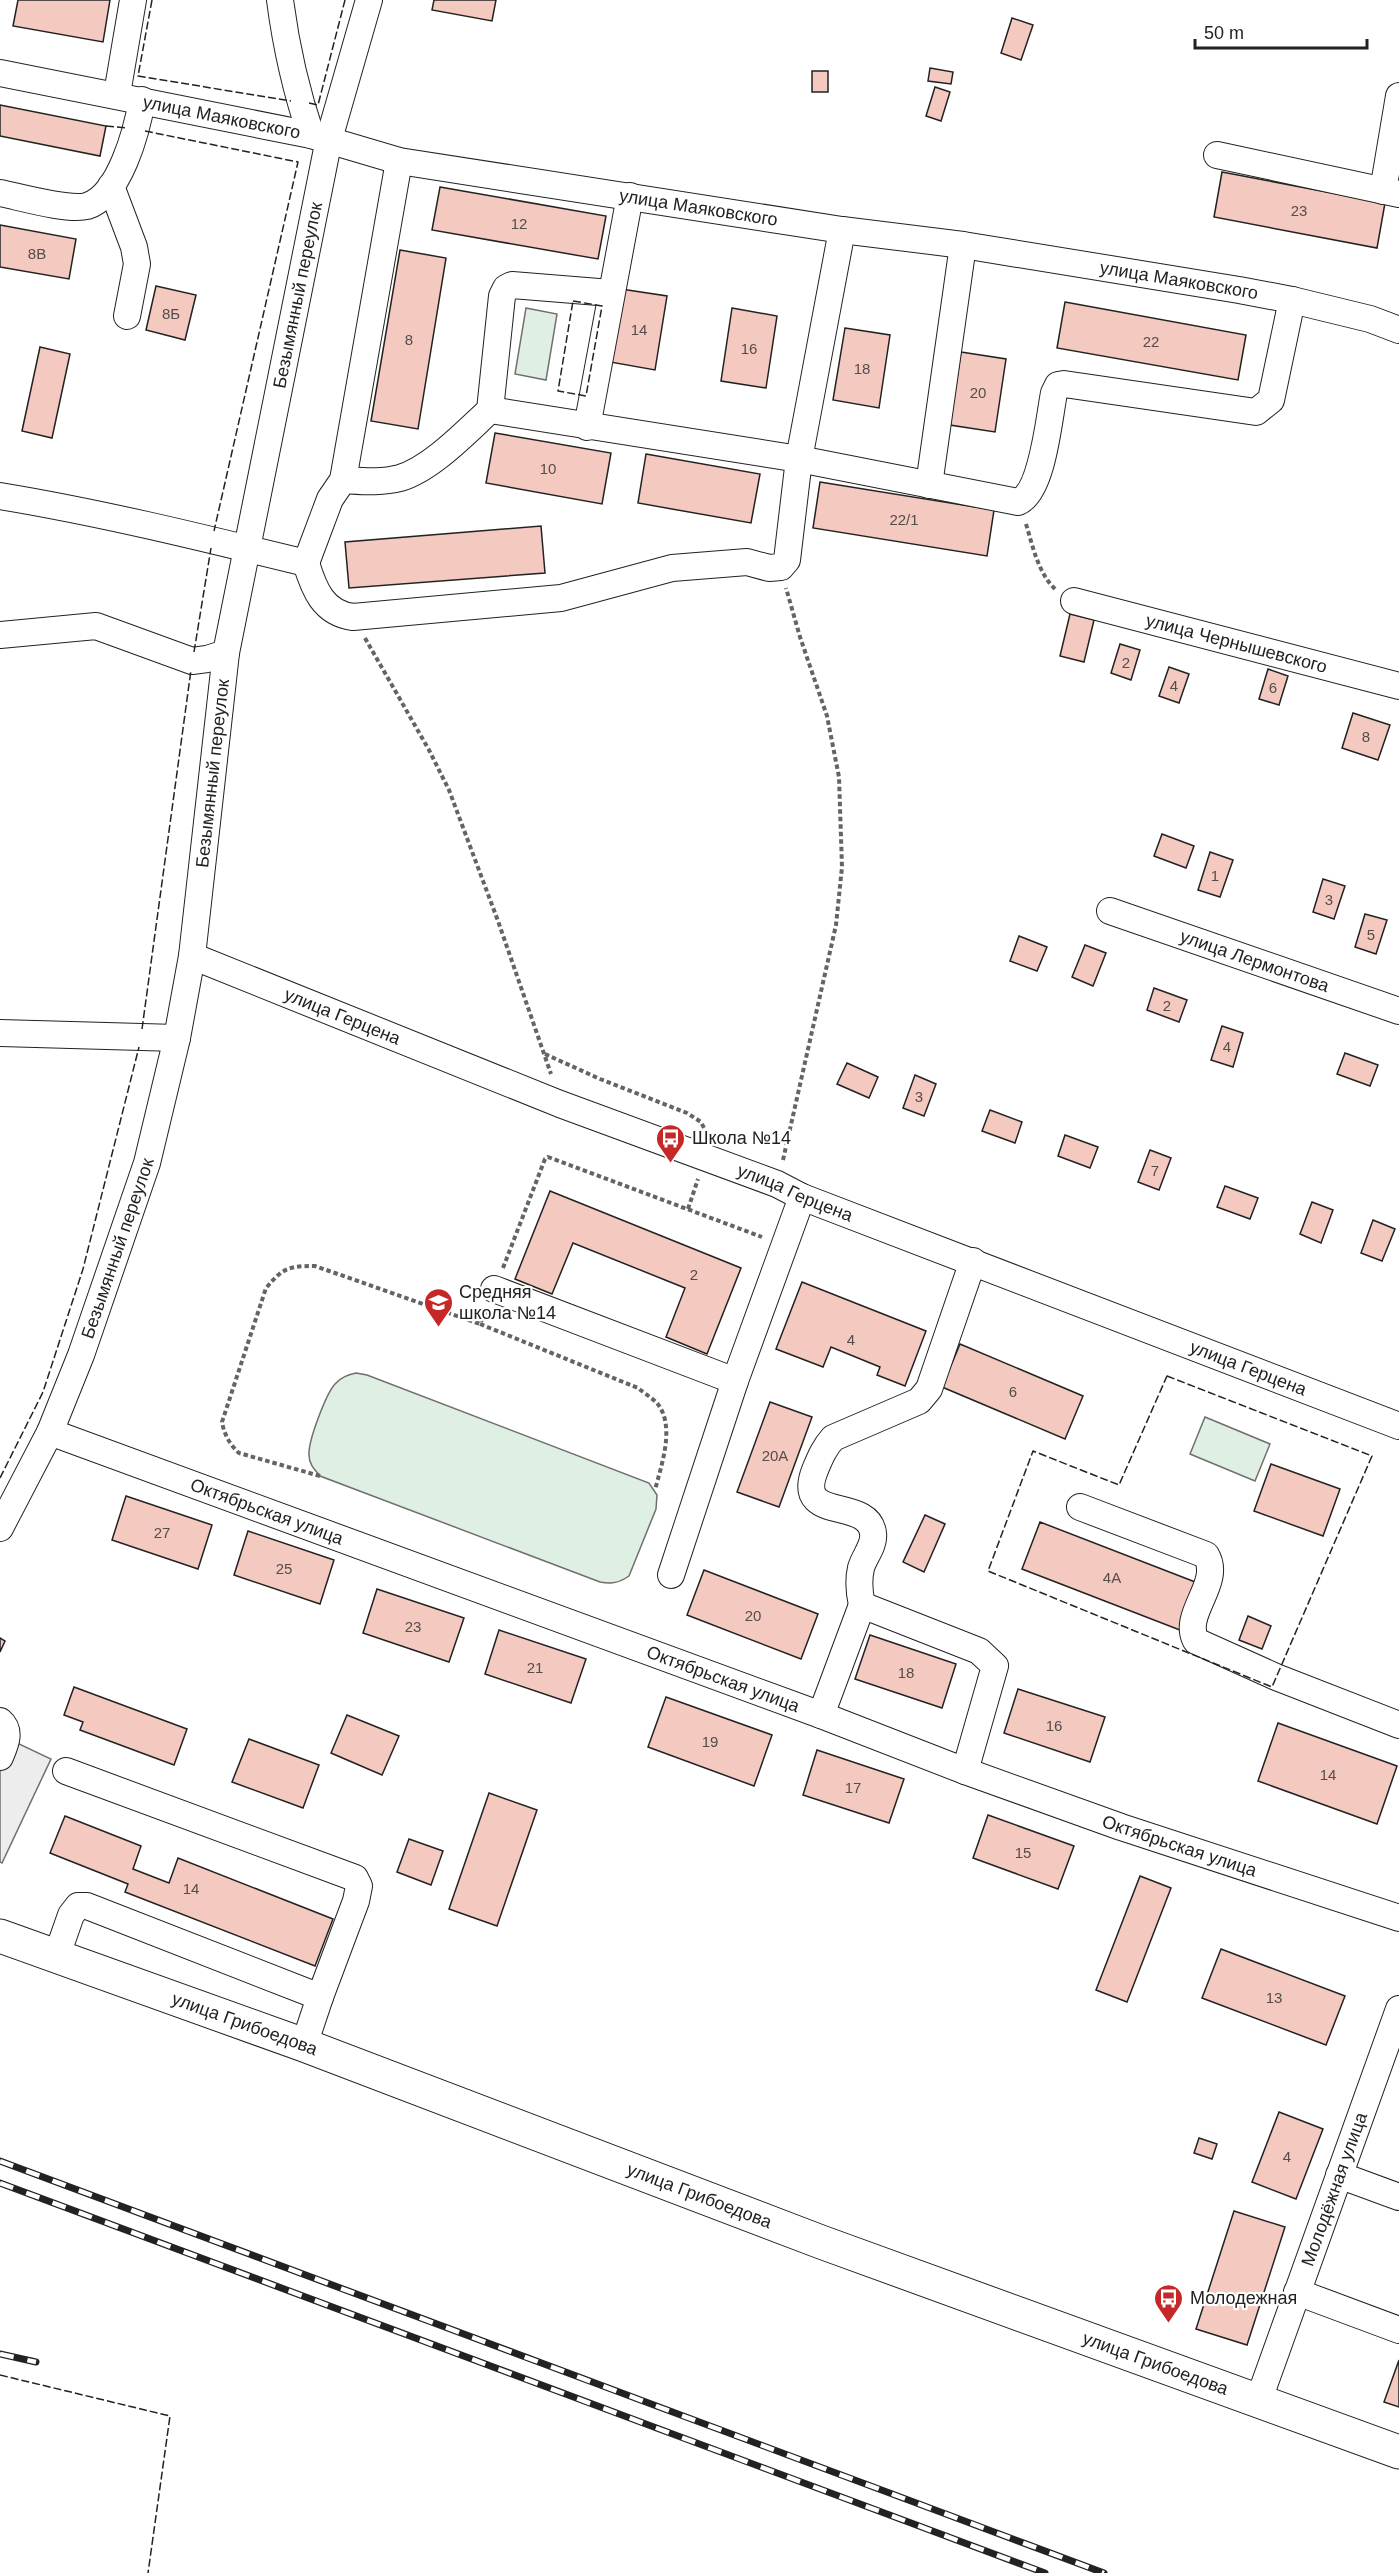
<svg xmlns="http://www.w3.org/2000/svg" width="1399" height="2573" font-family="Helvetica,sans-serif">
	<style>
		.green { fill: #e0efe3; stroke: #6f6f6f; stroke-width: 1.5 }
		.parking { fill: #ededed; stroke: #6f6f6f; stroke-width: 1.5 }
		.building { fill: #f3c9c0; stroke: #222; stroke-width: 1.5 }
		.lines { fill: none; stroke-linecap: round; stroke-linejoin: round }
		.minor-casing { stroke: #222; stroke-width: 28 }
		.major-casing { stroke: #222; stroke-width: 35 }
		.path { stroke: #646464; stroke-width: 4; stroke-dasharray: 4.5 3; stroke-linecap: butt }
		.minor { stroke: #fff; stroke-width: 26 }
		.major { stroke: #fff; stroke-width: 33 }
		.rail-casing { stroke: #222; stroke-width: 7 }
		.rail { stroke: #fff; stroke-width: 4.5; stroke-dasharray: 14; stroke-linecap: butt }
		.fence { stroke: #222; stroke-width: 1.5; stroke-dasharray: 8 3; stroke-linecap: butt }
		.labels { text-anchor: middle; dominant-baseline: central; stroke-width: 4.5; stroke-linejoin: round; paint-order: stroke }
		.number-label { font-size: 15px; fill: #564c4a }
		.street-label { font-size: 18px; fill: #222; stroke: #fff }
		.poi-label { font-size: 18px; fill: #222; stroke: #fff; text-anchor: start }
	</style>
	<rect width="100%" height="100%" fill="#fff"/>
	<!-- green -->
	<g class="green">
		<polygon points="526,308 557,314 546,380 515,374"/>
		<path d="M356,1373L367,1375L649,1483L657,1495L656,1509L629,1576C619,1583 612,1584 600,1582L320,1476C314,1469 309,1464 309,1455C308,1441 326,1394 335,1384C341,1377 348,1375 356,1373Z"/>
		<polygon points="1205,1417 1270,1444 1255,1481 1190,1454"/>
	</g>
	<!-- parking -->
	<polygon class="parking" points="0,1735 51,1759 2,1863 0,1862"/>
	<!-- building -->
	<g class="building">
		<polygon points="18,0 110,0 103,42 13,26"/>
		<polygon points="434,0 496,0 492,21 432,10"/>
		<polygon points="1012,18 1033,25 1021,60 1001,53"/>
		<polygon points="930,68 953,72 951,84 928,81"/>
		<rect x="812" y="71" width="16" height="21"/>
		<polygon points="935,87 950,92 941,121 926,116"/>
		<polygon points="0,105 106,126 100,156 0,136"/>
		<polygon points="1222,172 1385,203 1377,248 1214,217"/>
		<polygon points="440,187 606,216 598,259 432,230"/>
		<polygon points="0,225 76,239 69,279 0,267"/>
		<polygon points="400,250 446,258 418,429 371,421"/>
		<polygon points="156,286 196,295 185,340 146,330"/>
		<polygon points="621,289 667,296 655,370 610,362"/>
		<polygon points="1065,302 1246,335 1238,380 1057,348"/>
		<polygon points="732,308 777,316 766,388 721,381"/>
		<polygon points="845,328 890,335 879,408 833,400"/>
		<polygon points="40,347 70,354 52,438 22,431"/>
		<polygon points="961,352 1006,359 995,432 950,425"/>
		<polygon points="495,433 611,453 602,504 486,483"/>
		<polygon points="646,454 760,474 751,523 638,503"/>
		<polygon points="820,482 994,510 987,556 813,528"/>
		<polygon points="541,526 545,573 349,588 345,542"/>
		<polygon points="1070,614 1094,620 1084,662 1060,656"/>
		<polygon points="1120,644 1140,650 1131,680 1111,673"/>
		<polygon points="1169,667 1189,674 1179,703 1159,696"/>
		<polygon points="1268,669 1288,676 1279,705 1259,699"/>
		<polygon points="1353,713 1390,725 1378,760 1342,748"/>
		<polygon points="1162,834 1194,846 1186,868 1154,856"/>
		<polygon points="1210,852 1233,860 1220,897 1198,890"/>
		<polygon points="1323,879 1345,886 1334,919 1313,912"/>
		<polygon points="1365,914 1387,920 1376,954 1355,947"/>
		<polygon points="1019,936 1047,947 1037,971 1010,961"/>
		<polygon points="1085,945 1106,953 1093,986 1072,977"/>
		<polygon points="1154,988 1187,1000 1179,1022 1147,1010"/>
		<polygon points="1222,1026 1243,1033 1233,1067 1211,1060"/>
		<polygon points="1345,1053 1378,1065 1370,1086 1337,1074"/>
		<polygon points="847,1063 878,1077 869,1098 837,1084"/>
		<polygon points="915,1075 936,1084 924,1116 903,1108"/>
		<polygon points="990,1110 1022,1122 1015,1143 982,1131"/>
		<polygon points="1065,1135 1098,1147 1090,1168 1058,1156"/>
		<polygon points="1150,1150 1171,1158 1159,1190 1138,1182"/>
		<polygon points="1225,1186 1258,1198 1250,1219 1217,1207"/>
		<polygon points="550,1191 741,1268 707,1354 666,1337 685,1288 573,1243 552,1294 515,1279"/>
		<polygon points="1312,1202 1333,1210 1321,1243 1300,1234"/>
		<polygon points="1373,1220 1395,1229 1382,1261 1361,1253"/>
		<polygon points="802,1282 926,1331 905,1386 877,1375 880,1367 831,1347 823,1367 776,1349"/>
		<polygon points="960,1344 1083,1396 1065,1439 942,1387"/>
		<polygon points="770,1402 812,1417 779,1507 737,1492"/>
		<polygon points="1271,1464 1340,1489 1323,1536 1254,1511"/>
		<polygon points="126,1496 212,1525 198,1569 112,1540"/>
		<polygon points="925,1515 945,1524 924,1572 903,1562"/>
		<polygon points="1040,1522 1203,1585 1185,1632 1022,1569"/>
		<polygon points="248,1531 334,1560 320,1604 234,1575"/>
		<polygon points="704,1570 818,1614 801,1659 687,1615"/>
		<polygon points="377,1589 464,1618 449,1662 363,1633"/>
		<polygon points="1248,1616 1271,1626 1262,1649 1239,1640"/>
		<polygon points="499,1630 586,1659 571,1703 485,1674"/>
		<polygon points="870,1635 956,1664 942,1708 855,1679"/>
		<polygon points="0,1638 5,1641 0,1652"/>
		<polygon points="74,1687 187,1729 174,1765 80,1730 83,1722 64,1715"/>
		<polygon points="1018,1689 1105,1717 1090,1762 1004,1733"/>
		<polygon points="666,1697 772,1735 754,1786 648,1747"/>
		<polygon points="347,1715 399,1736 382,1775 331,1753"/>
		<polygon points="1278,1723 1397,1766 1377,1824 1258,1781"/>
		<polygon points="249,1739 319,1765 303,1808 232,1782"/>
		<polygon points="817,1750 904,1779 889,1823 803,1795"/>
		<polygon points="489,1793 537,1810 497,1926 449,1909"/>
		<polygon points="988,1815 1074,1846 1058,1889 973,1858"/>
		<polygon points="65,1816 141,1846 133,1869 169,1883 178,1858 333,1919 315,1966 125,1892 128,1884 50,1853"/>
		<polygon points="409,1839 443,1851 431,1885 397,1872"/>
		<polygon points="1140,1876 1171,1888 1127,2002 1096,1990"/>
		<polygon points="1221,1949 1345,1996 1326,2045 1202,1998"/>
		<polygon points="1279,2112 1323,2129 1296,2199 1252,2182"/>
		<polygon points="1199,2138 1217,2144 1212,2159 1194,2153"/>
		<polygon points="1234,2211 1285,2227 1247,2345 1196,2329"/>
		<polygon points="1399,2360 1399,2407 1384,2402"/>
	</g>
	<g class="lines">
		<defs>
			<g id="minor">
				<path d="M280,0C286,46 296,91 311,135"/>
				<path id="s1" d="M0,73L311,135L399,161L842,230L963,245L1239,290L1292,300L1370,319L1399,330"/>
				<polyline points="117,94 133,0"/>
				<polyline points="1217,155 1399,194"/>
				<polyline points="111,186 134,247 137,264 127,316"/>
				<polyline points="1383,191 1399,96"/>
				<path d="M0,193C20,197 68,211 87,206C120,196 137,130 142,100"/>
				<path d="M490,410L799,459L1018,502C1043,492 1049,417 1054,393L1058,385L1064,384L1256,412L1271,400L1292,300"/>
				<polyline points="587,427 630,196"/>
				<path d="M343,480C362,481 381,483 400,478C431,469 466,432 490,410L502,296L506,288L512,285L611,293"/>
				<polyline points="929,485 963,245"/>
				<path d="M0,496C103,513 204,538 306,563C314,589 323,613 353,617L561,598L672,568L747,562L769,568L781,567L787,560L799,459L842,230"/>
				<polyline points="306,563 330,499 343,480 399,161"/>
				<path id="s2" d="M1074,601L1399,686"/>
				<polyline points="0,635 96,626 192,661 207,659 226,653"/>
				<path id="s3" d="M1110,911L1399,1011"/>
				<path id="s4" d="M192,956L560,1104L777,1184L802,1197L1399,1426"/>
				<polyline points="0,1033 177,1038"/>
				<polyline points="494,1289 735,1381"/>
				<path id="s5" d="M50,1432L821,1715L965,1771L1121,1827L1399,1918"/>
				<path d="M1080,1507L1206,1555C1223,1583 1181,1614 1196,1641L1276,1677L1399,1725"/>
				<path id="s6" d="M0,1528L50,1432L81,1355L147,1163L177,1038L192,956L226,653L329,139L369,0"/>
				<polyline points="671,1575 735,1381 802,1197"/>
				<polyline points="821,1715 862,1605"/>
				<path d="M0,1721C12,1731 5,1745 0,1757"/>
				<polyline points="66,1771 355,1878 359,1886 356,1901 320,1997"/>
				<path d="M965,1771L995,1666L979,1651L862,1605C859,1592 858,1581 861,1568C864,1557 875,1545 873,1533C868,1496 794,1524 815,1470C820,1458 824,1448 833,1438L919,1401L929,1389L973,1261"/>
				<polyline points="57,1955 71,1915 78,1906 87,1906 320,1997 304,2045"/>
				<polyline points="1339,2175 1399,2197"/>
				<polyline points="1297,2292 1399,2330"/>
				<path id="s7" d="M1258,2402L1399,2009"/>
			</g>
			<g id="major">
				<path id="s8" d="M0,1936L304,2045L821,2242L1399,2452"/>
			</g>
		</defs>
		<!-- minor casing -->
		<use href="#minor" class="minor-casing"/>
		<!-- major casing -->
		<use href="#major" class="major-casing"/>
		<!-- path -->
		<g class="path">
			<path d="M1026,524C1033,547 1038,573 1056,590"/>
			<polyline points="365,638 429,750 449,790 498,921 551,1074"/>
			<polyline points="545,1054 600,1079 687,1113 701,1122 707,1134"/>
			<polyline points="783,1160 836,925 842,867 839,777 827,716 800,637 786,588"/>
			<polyline points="688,1209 698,1179"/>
			<polyline points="503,1268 545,1159 548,1157 762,1237"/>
			<path d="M480,1324L638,1388C644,1393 652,1398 657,1403C676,1426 661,1466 655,1490"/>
			<path d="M320,1476L239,1453C230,1445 224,1434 222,1422L266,1288C283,1268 288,1266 315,1266L480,1324L486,1311"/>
		</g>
		<!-- minor -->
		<use href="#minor" class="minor"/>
		<!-- major -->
		<use href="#major" class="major"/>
		<defs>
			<g id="rail">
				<polyline points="0,2161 1104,2573"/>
				<polyline points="0,2183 1045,2573"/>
				<polyline points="0,2354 36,2362"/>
			</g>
		</defs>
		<!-- rail casing -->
		<use href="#rail" class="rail-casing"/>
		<!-- rail -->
		<use href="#rail" class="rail"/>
		<!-- fence -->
		<g class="fence">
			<polyline points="152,0 138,76 291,101"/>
			<polyline points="309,103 318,105 345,0"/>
			<polyline points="106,126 127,128"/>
			<polyline points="145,131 298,162 214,531"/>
			<polygon points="573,301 602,306 586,396 558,391"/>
			<polyline points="194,652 211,548"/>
			<polyline points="142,1029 191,670"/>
			<polygon points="1167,1376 1372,1456 1272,1687 988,1571 1033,1451 1119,1485"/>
			<polyline points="0,1478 43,1392 83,1269 139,1047"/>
			<polyline points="0,2375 170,2416 148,2573"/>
		</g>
	</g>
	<!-- icons -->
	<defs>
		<symbol id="bus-pin" viewBox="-11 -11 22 30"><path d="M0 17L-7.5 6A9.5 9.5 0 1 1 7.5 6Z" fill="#c62828" stroke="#fff"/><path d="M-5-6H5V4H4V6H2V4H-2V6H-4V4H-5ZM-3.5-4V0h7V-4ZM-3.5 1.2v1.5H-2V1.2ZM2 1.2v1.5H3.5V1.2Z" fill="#fff"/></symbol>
		<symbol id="school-pin" viewBox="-11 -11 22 30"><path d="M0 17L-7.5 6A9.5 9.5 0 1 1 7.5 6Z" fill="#c62828" stroke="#fff"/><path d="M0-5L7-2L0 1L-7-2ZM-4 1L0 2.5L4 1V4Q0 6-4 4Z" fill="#fff"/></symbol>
	</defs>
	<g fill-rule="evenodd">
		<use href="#bus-pin" x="654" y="1122" width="33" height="45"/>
		<use href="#school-pin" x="422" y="1286" width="33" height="45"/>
		<use href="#bus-pin" x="1152" y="2282" width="33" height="45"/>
	</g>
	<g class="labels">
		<!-- number labels -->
		<g class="number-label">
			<text x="1299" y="210">23</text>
			<text x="519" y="223">12</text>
			<text x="37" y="253">8В</text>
			<text x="171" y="313">8Б</text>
			<text x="639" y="329">14</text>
			<text x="409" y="339">8</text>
			<text x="1151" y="341">22</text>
			<text x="749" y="348">16</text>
			<text x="862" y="368">18</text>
			<text x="978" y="392">20</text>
			<text x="548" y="468">10</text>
			<text x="904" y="519">22/1</text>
			<text x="1126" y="662">2</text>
			<text x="1174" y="685">4</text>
			<text x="1273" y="687">6</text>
			<text x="1366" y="736">8</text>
			<text x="1215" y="875">1</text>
			<text x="1329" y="899">3</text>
			<text x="1371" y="934">5</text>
			<text x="1167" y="1005">2</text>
			<text x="1227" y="1046">4</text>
			<text x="919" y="1096">3</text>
			<text x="1155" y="1170">7</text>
			<text x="694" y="1274">2</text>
			<text x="851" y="1339">4</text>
			<text x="1013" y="1391">6</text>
			<text x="775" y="1455">20А</text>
			<text x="162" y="1532">27</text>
			<text x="284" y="1568">25</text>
			<text x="1112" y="1577">4А</text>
			<text x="753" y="1615">20</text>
			<text x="413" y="1626">23</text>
			<text x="535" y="1667">21</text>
			<text x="906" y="1672">18</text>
			<text x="1054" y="1725">16</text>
			<text x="710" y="1741">19</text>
			<text x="1328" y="1774">14</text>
			<text x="853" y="1787">17</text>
			<text x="1023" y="1852">15</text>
			<text x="191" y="1888">14</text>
			<text x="1274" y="1997">13</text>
			<text x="1287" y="2156">4</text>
		</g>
		<!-- street labels -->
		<g class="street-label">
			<text stroke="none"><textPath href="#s1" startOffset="226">улица Маяковского</textPath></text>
			<text stroke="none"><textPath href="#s1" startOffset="712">улица Маяковского</textPath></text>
			<text stroke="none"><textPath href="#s1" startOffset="1198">улица Маяковского</textPath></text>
			<text stroke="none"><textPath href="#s6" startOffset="1276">Безымянный переулок</textPath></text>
			<text stroke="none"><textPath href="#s2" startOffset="168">улица Чернышевского</textPath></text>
			<text stroke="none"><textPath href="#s6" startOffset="790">Безымянный переулок</textPath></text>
			<text stroke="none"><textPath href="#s3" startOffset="153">улица Лермонтова</textPath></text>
			<text stroke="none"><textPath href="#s4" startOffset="162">улица Герцена</textPath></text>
			<text stroke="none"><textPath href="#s4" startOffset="648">улица Герцена</textPath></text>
			<text stroke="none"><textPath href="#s6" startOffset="304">Безымянный переулок</textPath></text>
			<text stroke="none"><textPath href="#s4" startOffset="1134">улица Герцена</textPath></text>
			<text stroke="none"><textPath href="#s5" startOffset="231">Октябрьская улица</textPath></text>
			<text stroke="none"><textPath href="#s5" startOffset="717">Октябрьская улица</textPath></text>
			<text stroke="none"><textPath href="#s5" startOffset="1203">Октябрьская улица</textPath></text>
			<text stroke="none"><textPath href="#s8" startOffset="260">улица Грибоедова</textPath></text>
			<text stroke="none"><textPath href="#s7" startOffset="226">Молодёжная улица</textPath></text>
			<text stroke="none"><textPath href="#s8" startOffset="746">улица Грибоедова</textPath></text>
			<text stroke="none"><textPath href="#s8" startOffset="1232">улица Грибоедова</textPath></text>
		</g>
		<!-- poi labels -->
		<g class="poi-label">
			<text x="692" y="1138">Школа №14</text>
			<text x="459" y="1292">Средняя<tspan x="459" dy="21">школа №14</tspan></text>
			<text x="1190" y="2298">Молодежная</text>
		</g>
	</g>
	<!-- scale -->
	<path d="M1195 39v9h172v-9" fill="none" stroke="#222222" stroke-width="3"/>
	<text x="1204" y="39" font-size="18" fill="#222222" stroke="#ffffff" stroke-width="4.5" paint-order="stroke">50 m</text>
</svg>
